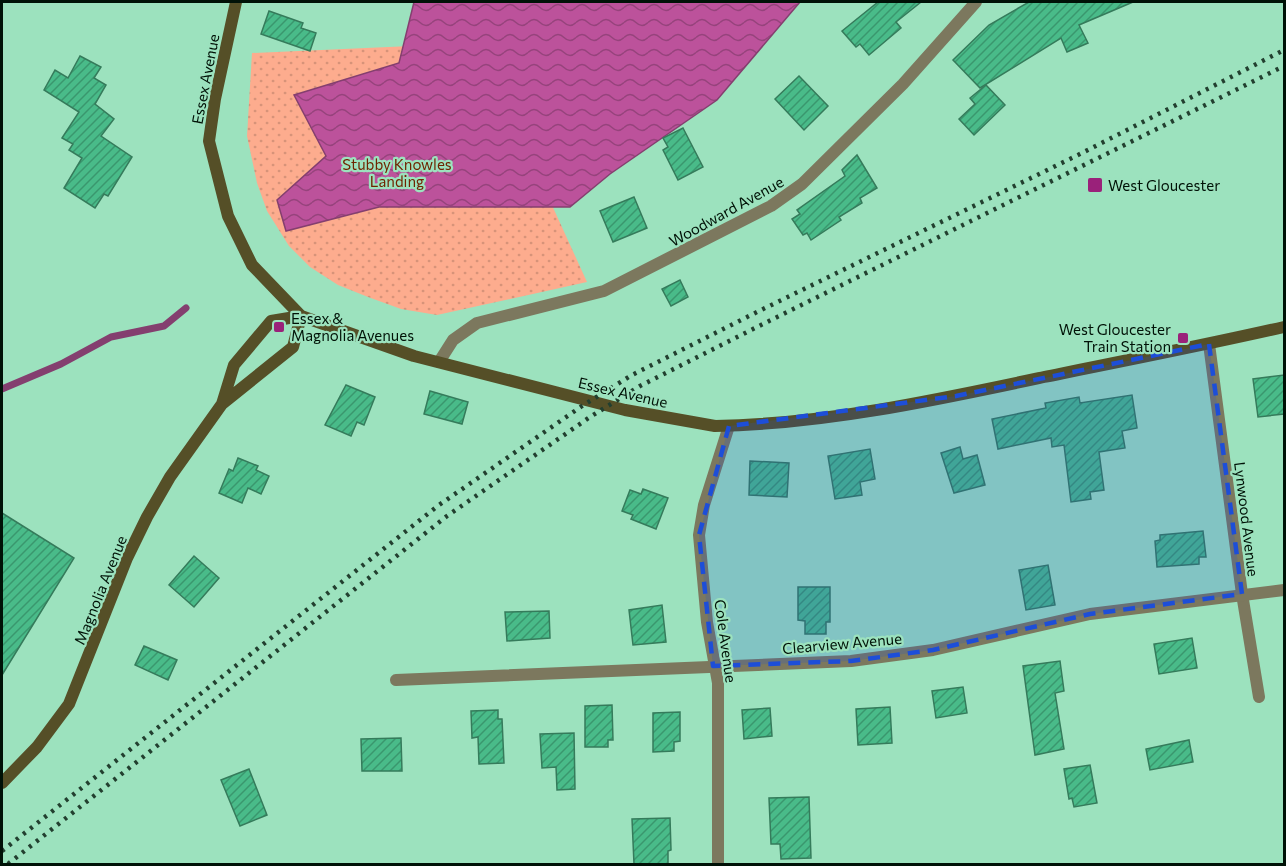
<svg xmlns="http://www.w3.org/2000/svg" width="1286" height="866" font-family="Commissioner,sans-serif">
	<style>
		.park { fill: url(#park-dots) }
		.water { fill: url(#water-waves); stroke: #843f6f; stroke-width: 1.5 }
		.lines { fill: none; stroke-linecap: round; stroke-linejoin: round }
		.stream { stroke: #843f6f; stroke-width: 7 }
		.building { fill: url(#building-hatch); stroke: #357b5b; stroke-width: 1.5 }
		.street { stroke: #7c785e; stroke-width: 12 }
		.secondary { stroke: #554f27; stroke-width: 12 }
		.rail { stroke: #223f2f; stroke-width: 4.5; stroke-dasharray: 3 6; stroke-linecap: butt }
		.marked { fill: #1d4ed8; fill-opacity: 0.2; stroke: #1d4ed8; stroke-width: 4.5; stroke-dasharray: 12 8; stroke-linejoin: round }
		.poi-dot { fill: #9a217a; stroke: #9ce2be; stroke-width: 2 }
		.labels { text-anchor: middle; dominant-baseline: central; stroke-width: 4.5; stroke-linejoin: round; paint-order: stroke }
		.street-label { font-size: 15px; fill: #001207; stroke: #9ce2be }
		.park-label { font-size: 15px; fill: #6f2400; stroke: #9ce2be }
		.poi-label { font-size: 15px; fill: #001207; stroke: #9ce2be; text-anchor: start }
	</style>
	<defs>
		<pattern id="park-dots" width="8" height="8" patternUnits="userSpaceOnUse" patternTransform="scale(1.5)"><rect width="8" height="8" fill="#fdac8e"/><path d="M2 2h.1M6 6h.1" fill="none" stroke="#d79379" stroke-width="1.8" stroke-linecap="round"/></pattern>
		<pattern id="water-waves" width="16" height="10" patternUnits="userSpaceOnUse" patternTransform="scale(1.5)"><rect width="16" height="10" fill="#bc529b"/><path d="M0 5q4-4 8 0t8 0" fill="none" stroke="#96437c"/></pattern>
		<pattern id="building-hatch" width="6" height="6" patternUnits="userSpaceOnUse" patternTransform="scale(1.5)"><rect width="6" height="6" fill="#49bb89"/><path d="M-1 1l2-2M0 6l6-6M5 7l2-2" fill="none" stroke="#3a976e"/></pattern>
	</defs>
	<rect width="100%" height="100%" fill="#9ce2be"/>
	<!-- park -->
	<polygon class="park" points="478,43 587,282 437,315 401,309 368,297 338,285 310,267 289,246 267,211 257,183 247,136 252,53"/>
	<!-- water -->
	<polygon class="water" points="414,2 800,2 717,100 610,174 570,207 379,207 286,231 277,200 326,156 294,95 399,63"/>
	<g class="lines">
		<!-- stream -->
		<polyline class="stream" points="2,389 61,364 111,337 164,326 186,308"/>
	</g>
	<!-- building -->
	<g class="building">
		<polygon points="878,2 921,2 896,22 901,28 869,55 860,44 856,47 842,31"/>
		<polygon points="1029,2 1133,2 1079,25 1088,43 1067,52 1061,38 980,88 953,60 989,25"/>
		<polygon points="269,11 303,23 301,28 316,33 310,51 261,34"/>
		<polygon points="80,56 101,67 94,78 106,85 95,104 114,119 101,136 132,157 108,196 104,194 95,208 64,188 82,158 69,150 73,144 62,138 79,112 44,90 55,70 68,78"/>
		<polygon points="799,76 828,106 804,130 775,99"/>
		<polygon points="986,85 1005,105 974,135 959,119 975,104 970,98"/>
		<polygon points="683,128 703,167 678,180 663,150 668,147 663,138"/>
		<polygon points="857,155 877,188 860,198 862,203 839,217 841,220 811,240 807,233 803,235 792,219 800,214 797,210 845,176 842,170"/>
		<polygon points="634,197 647,228 613,242 600,211"/>
		<polygon points="680,280 688,297 671,306 662,289"/>
		<polygon points="1284,375 1284,414 1258,417 1253,379"/>
		<polygon points="346,385 375,397 364,425 357,422 351,436 325,425"/>
		<polygon points="430,391 468,402 462,424 424,414"/>
		<polygon points="1132,395 1137,428 1122,431 1125,448 1099,452 1104,490 1090,492 1091,499 1071,502 1064,445 1052,447 1051,438 998,449 992,419 1046,408 1045,403 1079,397 1080,403"/>
		<polygon points="960,447 963,459 977,455 985,485 954,493 941,453"/>
		<polygon points="870,449 875,479 860,482 862,495 835,499 828,456"/>
		<polygon points="238,458 258,466 256,470 269,476 261,494 248,488 242,503 219,493 229,469 233,471"/>
		<polygon points="750,461 789,463 787,497 749,495"/>
		<polygon points="643,489 668,498 656,529 631,519 633,515 622,511 630,490 641,494"/>
		<polygon points="2,513 74,558 2,675"/>
		<polygon points="1203,531 1206,557 1199,557 1199,564 1157,567 1155,541 1160,540 1160,535"/>
		<polygon points="194,556 219,578 194,607 169,585"/>
		<polygon points="1048,565 1055,605 1026,610 1019,570"/>
		<polygon points="798,587 830,587 830,622 826,622 826,634 805,634 805,621 798,620"/>
		<polygon points="662,605 666,642 633,645 629,610"/>
		<polygon points="549,611 550,638 507,641 505,612"/>
		<polygon points="1192,638 1197,668 1159,674 1154,644"/>
		<polygon points="144,646 177,660 168,680 135,665"/>
		<polygon points="1060,661 1064,691 1055,693 1064,749 1035,755 1023,666"/>
		<polygon points="963,687 967,713 936,718 932,691"/>
		<polygon points="612,705 613,740 608,740 608,747 585,747 585,706"/>
		<polygon points="890,707 892,743 858,745 856,709"/>
		<polygon points="770,708 772,736 744,739 742,710"/>
		<polygon points="498,710 498,719 502,719 504,763 479,764 478,737 472,738 471,711"/>
		<polygon points="680,712 680,741 674,742 674,751 653,752 653,713"/>
		<polygon points="574,733 575,789 557,790 556,767 542,768 540,734"/>
		<polygon points="401,738 402,771 362,771 361,739"/>
		<polygon points="1189,740 1193,762 1150,770 1146,749"/>
		<polygon points="1090,765 1097,803 1074,807 1072,798 1069,799 1064,769"/>
		<polygon points="249,769 267,815 240,826 221,780"/>
		<polygon points="809,797 811,858 781,859 780,844 771,844 769,798"/>
		<polygon points="670,818 671,850 668,851 668,864 634,864 632,819"/>
	</g>
	<g class="lines">
		<!-- street -->
		<g class="street">
			<polyline points="1209,344 1242,594 1259,697"/>
			<polyline points="439,362 453,340 477,323 604,291 771,206 802,184 903,84 976,2"/>
			<polyline points="396,680 851,661 933,650 1090,614 1284,590"/>
			<polyline points="718,864 718,683 707,622 699,535 704,505 729,426"/>
		</g>
		<!-- secondary -->
		<g class="secondary">
			<path d="M236,2L215,99L209,141L228,216L252,265L301,316L414,356L625,410L715,426C825,424 936,400 1044,377C1124,361 1205,345 1284,327"/>
			<polyline points="2,783 37,747 69,704 127,558 147,517 170,477 222,404 293,347 301,316 271,321 234,365 222,404"/>
		</g>
		<!-- rail -->
		<g class="rail">
			<polyline points="2,851 439,505 582,406 632,375 757,312 1078,155 1284,50"/>
			<polyline points="8,864 447,516 590,417 640,386 763,324 1284,66"/>
		</g>
	</g>
	<!-- marked area -->
	<path class="marked" d="M1209,344L1242,594L1090,614L933,650L851,661L713,666L699,535L729,426L956,396Z"/>
	<!-- markers -->
	<g class="poi-dot">
		<rect x="1087" y="177" width="16" height="16" rx="3"/>
		<rect x="273" y="321" width="12" height="12" rx="3"/>
		<rect x="1177" y="332" width="12" height="12" rx="3"/>
	</g>
	<g class="labels">
		<!-- street labels -->
		<g class="street-label">
			<text transform="translate(205 79) rotate(-79)">Essex Avenue</text>
			<text transform="translate(726 211) rotate(-29)">Woodward Avenue</text>
			<text transform="translate(623 392) rotate(13)">Essex Avenue</text>
			<text transform="translate(1247 519) rotate(83)">Lynwood Avenue</text>
			<text transform="translate(100 590) rotate(-68)">Magnolia Avenue</text>
			<text transform="translate(726 641) rotate(82)">Cole Avenue</text>
			<text transform="translate(842 643) rotate(-5)">Clearview Avenue</text>
		</g>
		<!-- park labels -->
		<g class="park-label">
			<text x="397" y="164">Stubby Knowles<tspan x="397" dy="17">Landing</tspan></text>
		</g>
		<!-- poi labels -->
		<g class="poi-label">
			<text x="1108" y="185">West Gloucester</text>
			<text x="291" y="318">Essex &amp;<tspan x="291" dy="17">Magnolia Avenues</tspan></text>
			<text x="1171" y="329" text-anchor="end">West Gloucester<tspan x="1171" dy="17">Train Station</tspan></text>
		</g>
	</g>
	<!-- border -->
	<rect width="1286" height="866" fill="none" stroke="#001207" stroke-width="6"/>
</svg>
